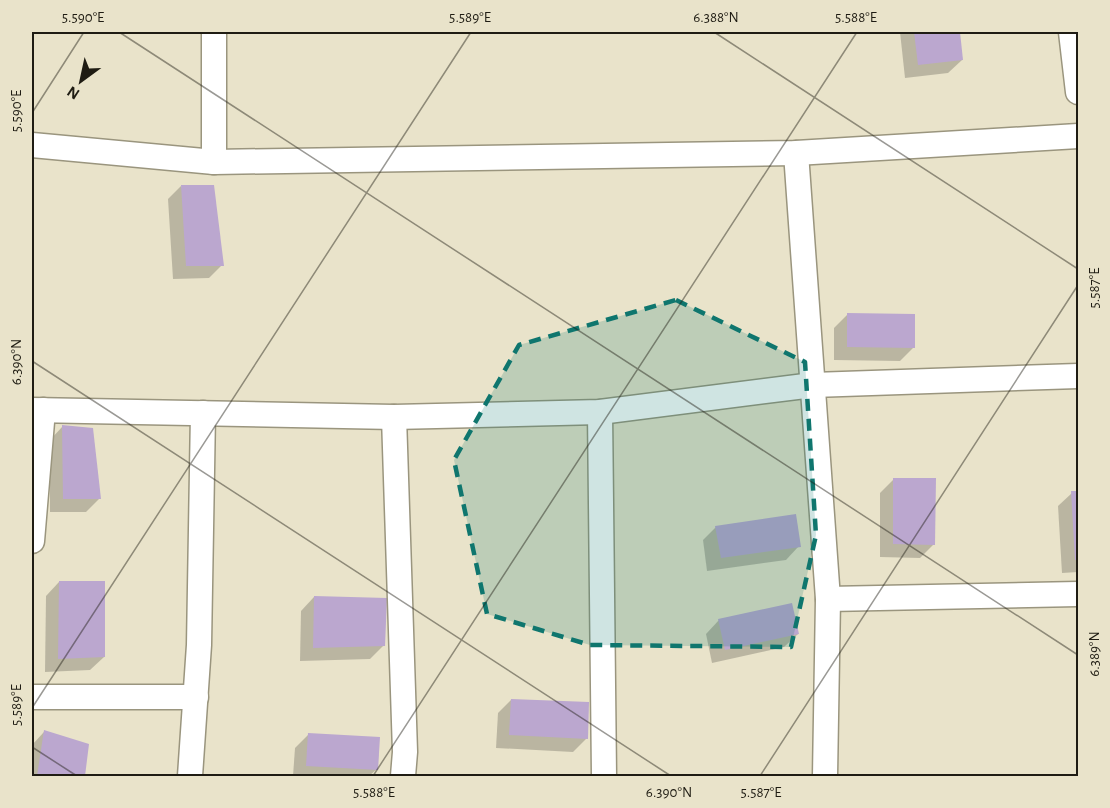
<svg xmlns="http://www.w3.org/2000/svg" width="1110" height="808" font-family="'Alegreya Sans',sans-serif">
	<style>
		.shadow { fill: #0003 }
		.building { fill: #bba7cf }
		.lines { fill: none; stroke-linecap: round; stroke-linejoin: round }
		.minor-casing { stroke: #9a957e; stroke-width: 27 }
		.minor { stroke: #fff; stroke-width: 24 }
		.marked { fill: #0f766e; fill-opacity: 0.2; stroke: #0f766e; stroke-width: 4.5; stroke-dasharray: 12 8; stroke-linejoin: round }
		.ticks { fill: none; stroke: #1f1c13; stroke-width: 1.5; stroke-opacity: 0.45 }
		.neatline { fill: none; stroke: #1f1c13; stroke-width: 2 }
		.ticks-label { font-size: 15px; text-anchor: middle; fill: #1f1c13 }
	</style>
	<rect width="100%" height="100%" fill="#e9e3ca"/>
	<!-- shadow -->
	<g class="shadow">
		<polygon points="900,32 958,32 962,60 948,73 905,78"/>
		<polygon points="181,186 222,265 209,278 173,279 168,199"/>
		<polygon points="848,314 914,347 900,361 834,360 834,328"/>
		<polygon points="63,426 99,499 86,512 50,512 50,440"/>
		<polygon points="894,479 934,544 920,558 880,557 880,493"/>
		<polygon points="1078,492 1078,572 1062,573 1058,506 1072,493"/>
		<polygon points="716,527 799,546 786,560 707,571 703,540"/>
		<polygon points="59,582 104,657 90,670 45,672 46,596"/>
		<polygon points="314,597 384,645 370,659 300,661 301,611"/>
		<polygon points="719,620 798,634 784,647 712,663 706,634"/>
		<polygon points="511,700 587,738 573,752 496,748 498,713"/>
		<polygon points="44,732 88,745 83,776 32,776 32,745"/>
		<polygon points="308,735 377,769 369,776 293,776 295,748"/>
	</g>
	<!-- building -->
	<g class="building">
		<polygon points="914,32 960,32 963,60 918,65"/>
		<polygon points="181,185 214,185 224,266 186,266"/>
		<polygon points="847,313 915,314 915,348 847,347"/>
		<polygon points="62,425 93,428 101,499 63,499"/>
		<polygon points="893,478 936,478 935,545 893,544"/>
		<polygon points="1071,491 1078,491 1078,560 1075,560"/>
		<polygon points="796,514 801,547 721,558 715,526"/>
		<polygon points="59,581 105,581 105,657 58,659"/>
		<polygon points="314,596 387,598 385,646 313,648"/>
		<polygon points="792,603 799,634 725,650 718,619"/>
		<polygon points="511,699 589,702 588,739 509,735"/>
		<polygon points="44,730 89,744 85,776 37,776"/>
		<polygon points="308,733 380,737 378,770 306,766"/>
	</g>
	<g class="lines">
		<defs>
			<g id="minor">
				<polyline points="214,32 214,162"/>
				<polyline points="1071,32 1078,92"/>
				<polyline points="32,145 214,162 796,153 1078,136"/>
				<polyline points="796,153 828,599 825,776"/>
				<polyline points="32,410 394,417 600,412 813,385 1078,376"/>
				<polyline points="600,412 604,776"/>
				<polyline points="394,417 405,752 403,776"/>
				<polyline points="32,541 43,410"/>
				<polyline points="828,599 1078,594"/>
				<polyline points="32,697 196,697"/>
				<polyline points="190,776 199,645 203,413"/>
			</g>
		</defs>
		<!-- minor casing -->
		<use href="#minor" class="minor-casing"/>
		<!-- minor -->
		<use href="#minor" class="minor"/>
	</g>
	<!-- marked area -->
	<path class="marked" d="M676,300L805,362L816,535L791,647L590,645L487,614L454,460L519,345Z"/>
	<!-- ticks -->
	<path class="ticks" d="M119,32L1078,655M714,32L1078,269M32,113L84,32M32,361L671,776M32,708L471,32M32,747L77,776M373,776L857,32M760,776L1078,285"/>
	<!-- border -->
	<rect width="1110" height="808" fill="none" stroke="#e9e3ca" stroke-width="66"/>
	<!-- north arrow -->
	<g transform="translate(81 81) rotate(213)" stroke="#e9e3ca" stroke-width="4.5" paint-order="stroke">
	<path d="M0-4.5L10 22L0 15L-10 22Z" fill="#1f1c13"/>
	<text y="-9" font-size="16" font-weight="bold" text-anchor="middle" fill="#1f1c13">N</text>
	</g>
	<rect x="33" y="33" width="1044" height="742" class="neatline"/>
	<g class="ticks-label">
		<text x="83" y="22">5.590°E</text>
		<text x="470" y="22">5.589°E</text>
		<text x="716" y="22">6.388°N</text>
		<text x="856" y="22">5.588°E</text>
		<text transform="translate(16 111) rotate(-90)" y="5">5.590°E</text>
		<text transform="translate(1094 288) rotate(-90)" y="5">5.587°E</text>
		<text transform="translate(16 362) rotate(-90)" y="5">6.390°N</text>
		<text transform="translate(1094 654) rotate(-90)" y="5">6.389°N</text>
		<text transform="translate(16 705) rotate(-90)" y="5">5.589°E</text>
		<text x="374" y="797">5.588°E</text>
		<text x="669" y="797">6.390°N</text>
		<text x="761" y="797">5.587°E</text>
	</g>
</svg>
